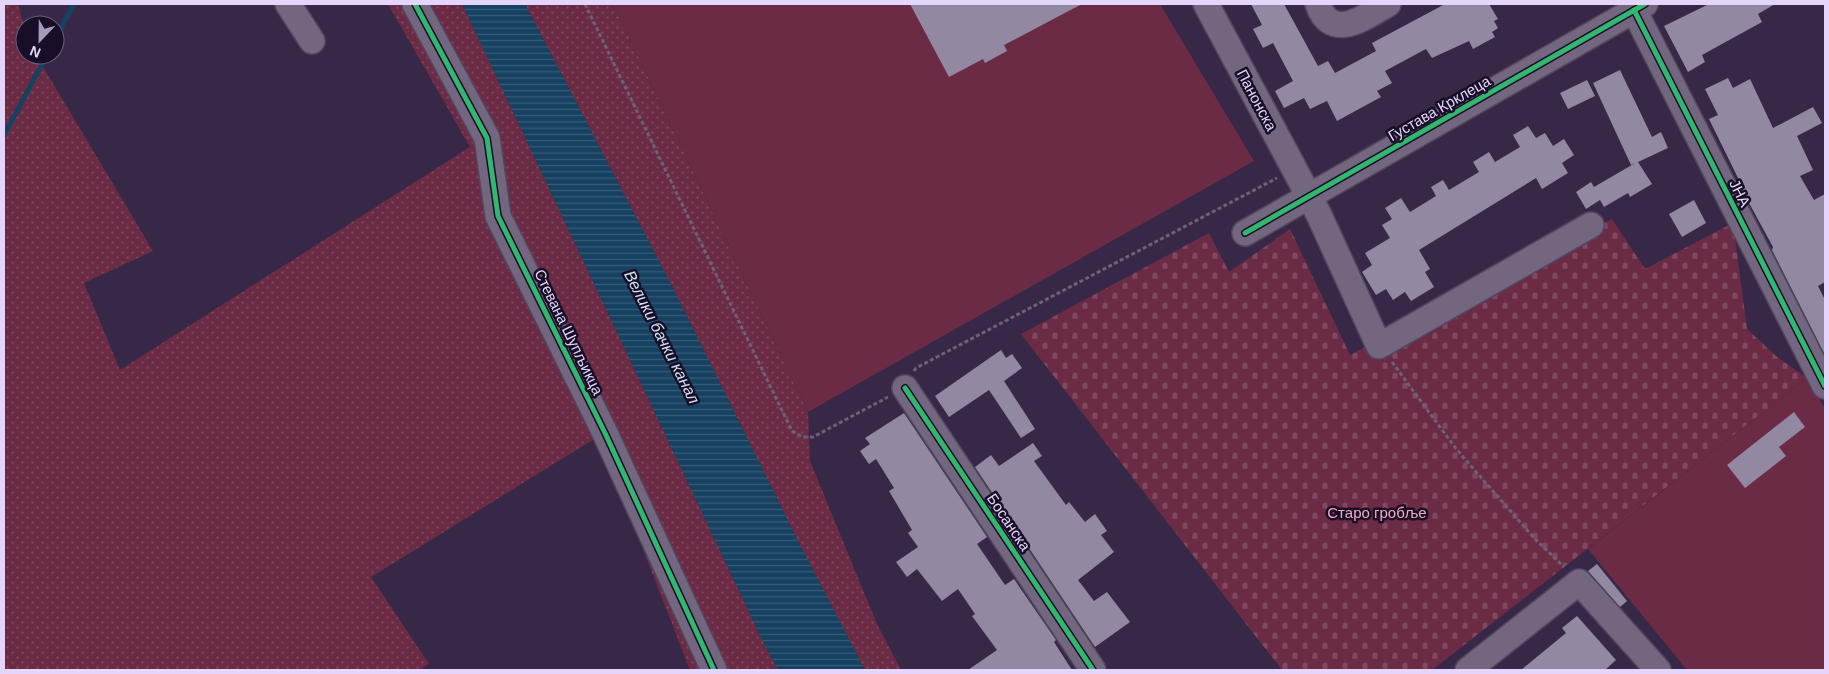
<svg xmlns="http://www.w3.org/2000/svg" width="1829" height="674" font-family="Helvetica,sans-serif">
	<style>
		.grass { fill: url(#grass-dots) }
		.cemetery { fill: url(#cemetery-stones) }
		.garden { fill: #6c2b44 }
		.water { fill: url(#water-rules) }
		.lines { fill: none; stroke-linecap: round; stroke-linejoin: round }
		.stream { stroke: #164160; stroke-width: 5 }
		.building { fill: #9388a1 }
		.minor-casing { stroke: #524560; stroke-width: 28 }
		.path { stroke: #6b6178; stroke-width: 3; stroke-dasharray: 4 2.5; stroke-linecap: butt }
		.minor { stroke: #72677f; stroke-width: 25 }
		.cycleway-casing { stroke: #180e27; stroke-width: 8 }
		.cycleway { stroke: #33b770; stroke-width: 5 }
		.labels { text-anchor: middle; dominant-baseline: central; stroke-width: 5; stroke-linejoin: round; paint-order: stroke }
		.street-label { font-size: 15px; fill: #e3d6fa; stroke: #180e27 }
		.park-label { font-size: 15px; fill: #f5a9bd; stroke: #180e27 }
		.water-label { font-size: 16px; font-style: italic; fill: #cfe3f3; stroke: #180e27 }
	</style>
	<defs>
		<pattern id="grass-dots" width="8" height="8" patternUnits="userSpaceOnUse" patternTransform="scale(1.25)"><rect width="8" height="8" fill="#6c2b44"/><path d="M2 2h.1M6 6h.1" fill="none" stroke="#814960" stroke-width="1.8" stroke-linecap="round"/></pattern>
		<pattern id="cemetery-stones" width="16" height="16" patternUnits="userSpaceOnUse" patternTransform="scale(1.25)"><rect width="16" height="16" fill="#6c2b44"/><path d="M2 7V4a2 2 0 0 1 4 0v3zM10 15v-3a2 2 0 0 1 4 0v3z" fill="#814960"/></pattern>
		<pattern id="water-rules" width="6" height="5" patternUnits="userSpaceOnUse" patternTransform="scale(1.25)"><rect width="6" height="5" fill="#164160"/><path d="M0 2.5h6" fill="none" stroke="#385c78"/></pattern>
	</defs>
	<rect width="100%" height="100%" fill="#372847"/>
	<!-- grass -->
	<g class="grass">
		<polygon points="4,4 18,4 25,29 25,55 36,55 153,251 84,283 120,370 470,147 388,4 462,4 764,644 778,670 690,670 599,436 371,577 429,664 419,670 4,670"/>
		<polygon points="525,4 613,4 808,412 810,461 877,624 901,670 865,670 797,539 675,292"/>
	</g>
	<!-- cemetery -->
	<polygon class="cemetery" points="1612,219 1645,269 1733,223 1747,329 1776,356 1807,378 1432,670 1282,670 1021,334 1209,233 1229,272 1290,229 1350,355"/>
	<!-- garden -->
	<g class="garden">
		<polygon points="613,4 1160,4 1254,161 808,412"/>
		<polygon points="1807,378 1825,409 1825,670 1687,670 1588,549"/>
	</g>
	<!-- water -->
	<polygon class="water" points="462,4 525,4 675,292 797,539 865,670 778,670 764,644"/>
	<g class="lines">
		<!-- stream -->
		<g class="stream">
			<polyline points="55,39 74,4"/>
			<polyline points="4,135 47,55"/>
		</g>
	</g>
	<!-- building -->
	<g class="building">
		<polygon points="910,4 1082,4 1004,45 1007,51 985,63 983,59 949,77"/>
		<polygon points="1251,4 1284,4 1318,66 1328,61 1335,73 1376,51 1372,43 1445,4 1489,4 1498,19 1494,21 1498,28 1492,32 1495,37 1473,49 1469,41 1432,58 1426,49 1385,71 1392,83 1377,91 1381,97 1337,121 1327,101 1310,109 1304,98 1284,108 1275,91 1293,81 1273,43 1263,48 1253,29 1262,25"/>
		<polygon points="1709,4 1775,4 1758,14 1762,22 1702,55 1705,62 1688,72 1664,26"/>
		<polygon points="1620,70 1652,137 1661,132 1668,148 1638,162 1652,184 1630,197 1628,193 1604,207 1600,200 1586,209 1576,192 1591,182 1594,187 1637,162 1631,165 1593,83"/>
		<polygon points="1728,78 1733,88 1750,79 1773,128 1813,107 1822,123 1797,136 1813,170 1800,176 1814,200 1825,194 1825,282 1818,286 1825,300 1825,355 1772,250 1773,247 1737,181 1739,180 1709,119 1718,115 1705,89"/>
		<polygon points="1587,80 1595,96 1568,109 1560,93"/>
		<polygon points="1528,126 1536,138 1545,133 1553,146 1564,139 1574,155 1562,163 1568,173 1542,189 1536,178 1419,250 1430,269 1425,272 1434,287 1411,301 1405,292 1393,300 1386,289 1376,295 1362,272 1372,265 1365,253 1390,238 1382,225 1392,219 1385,208 1401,198 1410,212 1436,196 1431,187 1443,180 1449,190 1479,172 1473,162 1489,152 1495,162 1520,147 1513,135"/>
		<polygon points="1694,200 1706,223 1682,237 1669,214"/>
		<polygon points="1001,350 1006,358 1012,354 1022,368 1004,381 1035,429 1021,438 989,390 949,417 935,396"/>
		<polygon points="1794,412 1805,427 1779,447 1786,456 1745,488 1727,465"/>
		<polygon points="904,413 987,537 977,544 1005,585 1014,579 1056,640 1054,642 1072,670 968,670 997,650 972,616 975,614 958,589 942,601 917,569 907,577 896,562 918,547 908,533 912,530 889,491 894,488 876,459 869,464 860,451 870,444 865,438"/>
		<polygon points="1033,443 1042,456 1034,461 1066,505 1069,502 1085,522 1095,514 1107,531 1101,535 1114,552 1078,580 1094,601 1107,592 1130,622 1095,647 975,467 991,455 999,466"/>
		<polygon points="1597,564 1627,601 1620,607 1588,571"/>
		<polygon points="1577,616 1616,660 1605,670 1521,670 1566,633 1562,628"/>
	</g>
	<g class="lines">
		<defs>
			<g id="minor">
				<polyline points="288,4 312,41"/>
				<polyline points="415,4 487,138 498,216 605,433 714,670"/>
				<polyline points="1206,4 1319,215 1379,346 1591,225"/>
				<path d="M1318,4C1331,43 1365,17 1388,4"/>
				<polyline points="1634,10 1825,386"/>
				<polyline points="1245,233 1645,4"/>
				<polyline points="905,388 1093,670"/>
				<polyline points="1468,670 1579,582 1658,670"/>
			</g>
		</defs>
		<!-- minor casing -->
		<use href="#minor" class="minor-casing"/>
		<!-- path -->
		<g class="path">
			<polyline points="585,4 792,431 803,437 813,437 888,397"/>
			<polyline points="1392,362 1457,450 1534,538 1564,567"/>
			<polyline points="914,371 916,368 1277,178"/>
		</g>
		<!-- minor -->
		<use href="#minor" class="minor"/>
		<defs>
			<g id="cycleway">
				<polyline points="415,4 487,138 498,216 605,433 714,670"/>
				<polyline points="1634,10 1825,386"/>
				<polyline points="1245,233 1645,4"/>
				<polyline points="905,388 1093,670"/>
			</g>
		</defs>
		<!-- cycleway casing -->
		<use href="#cycleway" class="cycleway-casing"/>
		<!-- cycleway -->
		<use href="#cycleway" class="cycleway"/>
	</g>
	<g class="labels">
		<!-- street labels -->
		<g class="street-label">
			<text transform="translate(1257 100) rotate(62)">Панонска</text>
			<text transform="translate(1439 108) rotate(-30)">Густава Крклеца</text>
			<text transform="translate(1740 193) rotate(63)">ЈНА</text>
			<text transform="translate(569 332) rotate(64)">Стевана Шупљикца</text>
			<text transform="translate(1009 522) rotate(56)">Босанска</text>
		</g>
		<!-- park labels -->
		<g class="park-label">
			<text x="1377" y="512">Старо гробље</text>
		</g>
		<!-- water labels -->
		<g class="water-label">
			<text transform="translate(662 337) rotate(63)">Велики бачки канал</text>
		</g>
	</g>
	<!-- border -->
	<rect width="1829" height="674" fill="none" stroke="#e3d6fa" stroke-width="10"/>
	<!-- north arrow -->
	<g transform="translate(40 40) rotate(202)"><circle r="24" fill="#180e27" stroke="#695e7b"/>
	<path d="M0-4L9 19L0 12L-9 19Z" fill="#a799bb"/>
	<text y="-8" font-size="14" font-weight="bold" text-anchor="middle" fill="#e3d6fa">N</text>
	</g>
</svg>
